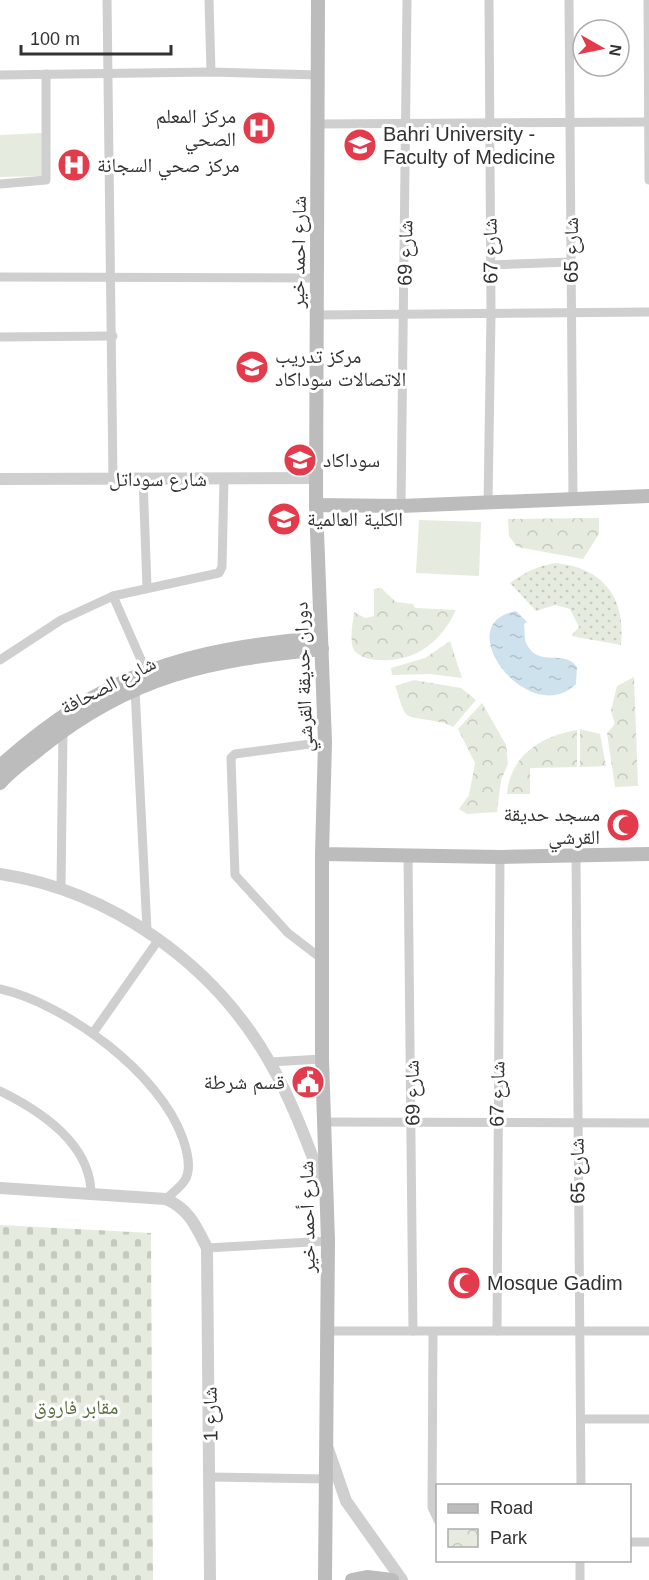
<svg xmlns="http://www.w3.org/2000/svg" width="649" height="1580" font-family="Arial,'Noto Naskh Arabic',sans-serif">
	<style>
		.grass { fill: #e5ebde }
		.cemetery { fill: url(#cemetery-stones) }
		.park { fill: url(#park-crowns) }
		.garden { fill: url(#garden-dots) }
		.water { fill: url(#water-ripples) }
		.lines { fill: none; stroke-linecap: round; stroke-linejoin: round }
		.minor { stroke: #cfcfcf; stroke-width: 9 }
		.tertiary { stroke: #cfcfcf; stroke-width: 12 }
		.secondary { stroke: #bcbcbc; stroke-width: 14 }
		.labels { text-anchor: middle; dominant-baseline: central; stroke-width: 6; stroke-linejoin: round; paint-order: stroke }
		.poi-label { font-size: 20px; fill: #323232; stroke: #fff; text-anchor: start }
		.street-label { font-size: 20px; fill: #323232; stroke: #fff }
		.park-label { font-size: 20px; fill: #566e3f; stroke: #fff }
	</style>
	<defs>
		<pattern id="cemetery-stones" width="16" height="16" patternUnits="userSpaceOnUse" patternTransform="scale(1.5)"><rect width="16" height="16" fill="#e5ebde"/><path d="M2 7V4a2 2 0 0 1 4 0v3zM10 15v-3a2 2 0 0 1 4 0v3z" fill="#c5cabf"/></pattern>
		<pattern id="park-crowns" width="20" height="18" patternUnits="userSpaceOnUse" patternTransform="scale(1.5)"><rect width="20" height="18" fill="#e5ebde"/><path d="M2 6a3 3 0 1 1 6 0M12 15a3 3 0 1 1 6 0" fill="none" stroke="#c5cabf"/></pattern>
		<pattern id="garden-dots" width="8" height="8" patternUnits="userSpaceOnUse" patternTransform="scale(1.5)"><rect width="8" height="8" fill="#e5ebde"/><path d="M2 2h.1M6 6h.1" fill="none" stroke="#c5cabf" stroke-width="1.8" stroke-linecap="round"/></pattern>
		<pattern id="water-ripples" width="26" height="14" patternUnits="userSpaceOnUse" patternTransform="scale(1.5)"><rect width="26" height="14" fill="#cee2ed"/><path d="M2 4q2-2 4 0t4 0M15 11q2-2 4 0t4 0" fill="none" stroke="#b1c2cc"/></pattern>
	</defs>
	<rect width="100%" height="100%" fill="#fff"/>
	<!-- grass -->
	<g class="grass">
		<polygon points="43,133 44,176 0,177 0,135"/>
		<polygon points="419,520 481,522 479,576 416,573"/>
	</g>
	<!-- cemetery -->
	<polygon class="cemetery" points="0,1225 151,1233 153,1580 0,1580"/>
	<!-- park -->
	<g class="park">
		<polygon points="599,518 599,534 583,559 517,547 509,536 508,519"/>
		<path d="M381,588L396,602L413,604L415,608L456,610C441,642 416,662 379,660C371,660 359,657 354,650C349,641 353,622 354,612L365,618L374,616V589Z"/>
		<polygon points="450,641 462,678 430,674 392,675 391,668 425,658"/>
		<polygon points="634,677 638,786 615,787 607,733 615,724 611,711 617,686"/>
		<path d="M414,680L461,688L476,700L453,727C442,719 410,720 406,714C401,708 399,695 395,686Z"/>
		<polygon points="482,703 506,745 508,764 501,780 497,812 467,814 459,809 469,795 475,763 458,729"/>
		<polygon points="580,729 600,734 606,766 580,767"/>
		<path d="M577,730V767L530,768V794H507C510,755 542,736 577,730Z"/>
	</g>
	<!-- garden -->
	<path class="garden" d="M556,563C603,568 626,597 621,645L571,636L579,627L570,609L555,605L536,611L510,583C525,572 537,566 556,563Z"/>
	<!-- water -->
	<path class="water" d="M516,611L527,622L524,624C525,630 524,637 526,643C538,669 564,648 577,667L576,684C529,730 447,623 516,611Z"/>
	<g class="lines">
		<!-- minor -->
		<g class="minor">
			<polyline points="107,0 113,479"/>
			<polyline points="209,0 211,72"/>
			<polyline points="569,0 573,501"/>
			<polyline points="648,0 649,180"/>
			<polyline points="0,75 211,72 319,75"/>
			<polyline points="318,124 649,122"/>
			<polyline points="0,184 46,180 46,74"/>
			<polyline points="490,265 571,262"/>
			<polyline points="0,277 317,278"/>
			<polyline points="317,315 649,312"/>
			<polyline points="0,337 113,336"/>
			<polyline points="143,478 147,587"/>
			<polyline points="488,502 491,314 489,0"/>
			<polyline points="401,506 407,0"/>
			<polyline points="113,596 146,671"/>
			<polyline points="0,660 61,620 113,596 219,573 222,567 224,478"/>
			<polyline points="135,689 147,930"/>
			<polyline points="408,855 413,1331"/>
			<polyline points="576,856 581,1486"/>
			<polyline points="61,887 63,730"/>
			<polyline points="322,959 288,933 235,875 231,758 235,754 325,742"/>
			<path d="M0,989C66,1004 160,1073 183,1139C187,1151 192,1168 185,1180C181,1187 172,1193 166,1199"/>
			<polyline points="93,1033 159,939"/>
			<polyline points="270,1062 322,1059"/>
			<path d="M0,1091C41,1111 91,1144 91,1194"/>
			<polyline points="325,1122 649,1123"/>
			<polyline points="207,1248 328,1241"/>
			<polyline points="327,1331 649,1331"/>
			<polyline points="497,1331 500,857"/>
			<polyline points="433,1332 432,1507 438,1520"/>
			<polyline points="581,1419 649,1419"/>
			<polyline points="210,1477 325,1479"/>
			<polyline points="630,1542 649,1542"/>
			<polyline points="580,1580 580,1560"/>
		</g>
		<!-- tertiary -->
		<g class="tertiary">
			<polyline points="0,479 316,478"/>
			<path d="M0,874C111,891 213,963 269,1061C292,1100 308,1145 324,1187"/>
			<path d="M0,1188L166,1199C189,1209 196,1226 207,1248L210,1580"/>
			<polyline points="328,1449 346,1501 402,1580"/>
		</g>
		<!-- secondary -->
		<g class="secondary">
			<polyline points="649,496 401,506 316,505 325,742 322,854 500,857 649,854"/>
			<polyline points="316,505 318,0"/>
			<path d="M0,766C104,673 185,649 321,638"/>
			<path d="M0,783C12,769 28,759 42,747C132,675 210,660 322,649"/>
			<polyline points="322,854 322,1059 328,1241 325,1580"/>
			<polyline points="352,1580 367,1577 392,1580"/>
		</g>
	</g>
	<!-- icons -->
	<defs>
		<symbol id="hospital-disc" viewBox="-11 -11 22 22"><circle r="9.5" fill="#e33b4b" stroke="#fff"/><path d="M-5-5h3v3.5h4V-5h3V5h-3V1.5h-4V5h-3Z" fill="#fff"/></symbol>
		<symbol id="university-disc" viewBox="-11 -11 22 22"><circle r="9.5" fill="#e33b4b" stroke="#fff"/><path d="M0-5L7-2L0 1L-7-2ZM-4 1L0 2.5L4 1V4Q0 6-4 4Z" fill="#fff"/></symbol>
		<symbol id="school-disc" viewBox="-11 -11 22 22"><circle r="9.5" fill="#e33b4b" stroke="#fff"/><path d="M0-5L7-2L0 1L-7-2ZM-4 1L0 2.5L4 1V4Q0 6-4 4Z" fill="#fff"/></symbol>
		<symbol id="mosque-disc" viewBox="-11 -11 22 22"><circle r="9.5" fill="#e33b4b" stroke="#fff"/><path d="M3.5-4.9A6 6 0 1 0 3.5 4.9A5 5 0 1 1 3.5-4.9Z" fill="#fff"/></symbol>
		<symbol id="civic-disc" viewBox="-11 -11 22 22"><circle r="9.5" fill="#e33b4b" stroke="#fff"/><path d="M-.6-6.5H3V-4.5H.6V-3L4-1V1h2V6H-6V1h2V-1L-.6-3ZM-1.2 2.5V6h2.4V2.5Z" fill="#fff"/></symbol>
	</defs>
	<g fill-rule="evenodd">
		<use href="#hospital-disc" x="240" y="109" width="38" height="38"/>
		<use href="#university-disc" x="341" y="126" width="38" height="38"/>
		<use href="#hospital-disc" x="55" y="146" width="38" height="38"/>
		<use href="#school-disc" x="233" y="348" width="38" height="38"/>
		<use href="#university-disc" x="281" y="441" width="38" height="38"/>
		<use href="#university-disc" x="265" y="500" width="38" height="38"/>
		<use href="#mosque-disc" x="604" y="806" width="38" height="38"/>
		<use href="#civic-disc" x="289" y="1063" width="38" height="38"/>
		<use href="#mosque-disc" x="445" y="1264" width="38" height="38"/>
	</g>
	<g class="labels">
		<!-- poi labels -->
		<g class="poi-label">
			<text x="236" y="116" text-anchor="end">مركز المعلم<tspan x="236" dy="23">الصحي</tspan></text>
			<text x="383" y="134">Bahri University -<tspan x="383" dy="23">Faculty of Medicine</tspan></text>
			<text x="97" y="165">مركز صحي السجانة</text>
			<text x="275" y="356">مركز تدريب<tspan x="275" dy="23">الاتصالات سوداكاد</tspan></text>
			<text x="323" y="460">سوداكاد</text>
			<text x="307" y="519">الكلية العالمية</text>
			<text x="600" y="814" text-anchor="end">مسجد حديقة<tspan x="600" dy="23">القرشي</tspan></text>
			<text x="285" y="1082" text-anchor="end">قسم شرطة</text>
			<text x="487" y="1283">Mosque Gadim</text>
		</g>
		<!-- street labels -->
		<g class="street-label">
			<text transform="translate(571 250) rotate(-90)">شارع 65</text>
			<text transform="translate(490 251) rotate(-91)">شارع 67</text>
			<text transform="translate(298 252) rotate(-89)">شارع احمد خير</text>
			<text transform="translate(405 253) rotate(-89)">شارع 69</text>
			<text x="158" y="479">شارع سوداتل</text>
			<text transform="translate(303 677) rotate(-92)">دوران حديقة القرشي</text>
			<text transform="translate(108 685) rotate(-27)">شارع الصحافة</text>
			<text transform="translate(412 1093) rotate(-91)">شارع 69</text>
			<text transform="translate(497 1094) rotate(-89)">شارع 67</text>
			<text transform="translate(577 1171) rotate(-91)">شارع 65</text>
			<text transform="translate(307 1217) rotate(-91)">شارع أحمد خير</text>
			<text transform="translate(210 1414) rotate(-91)">شارع 1</text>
		</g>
		<!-- park labels -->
		<g class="park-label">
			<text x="76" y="1407">مقابر فاروق</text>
		</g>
	</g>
	<!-- legend -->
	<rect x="436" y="1484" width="195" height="78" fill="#ffffff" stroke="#adadad" stroke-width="1.5"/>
	<rect x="448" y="1504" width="30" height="9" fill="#bcbcbc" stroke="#adadad" stroke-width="1.5"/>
	<text x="490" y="1514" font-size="18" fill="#323232">Road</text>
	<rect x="448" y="1529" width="30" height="18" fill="url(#park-crowns)" stroke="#adadad" stroke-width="1.5"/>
	<text x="490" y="1544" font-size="18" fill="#323232">Park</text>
	<!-- north arrow -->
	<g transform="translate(601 48) rotate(99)"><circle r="28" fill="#ffffff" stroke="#adadad" stroke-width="1.5"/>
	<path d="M0-4.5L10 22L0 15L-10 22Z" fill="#e33b4b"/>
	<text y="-9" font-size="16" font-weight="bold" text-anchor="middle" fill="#323232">N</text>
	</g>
	<!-- scale -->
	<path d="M21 45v9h150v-9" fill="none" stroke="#323232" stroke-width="3"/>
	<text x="30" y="45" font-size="18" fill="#323232" stroke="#ffffff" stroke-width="4.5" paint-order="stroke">100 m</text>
</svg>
